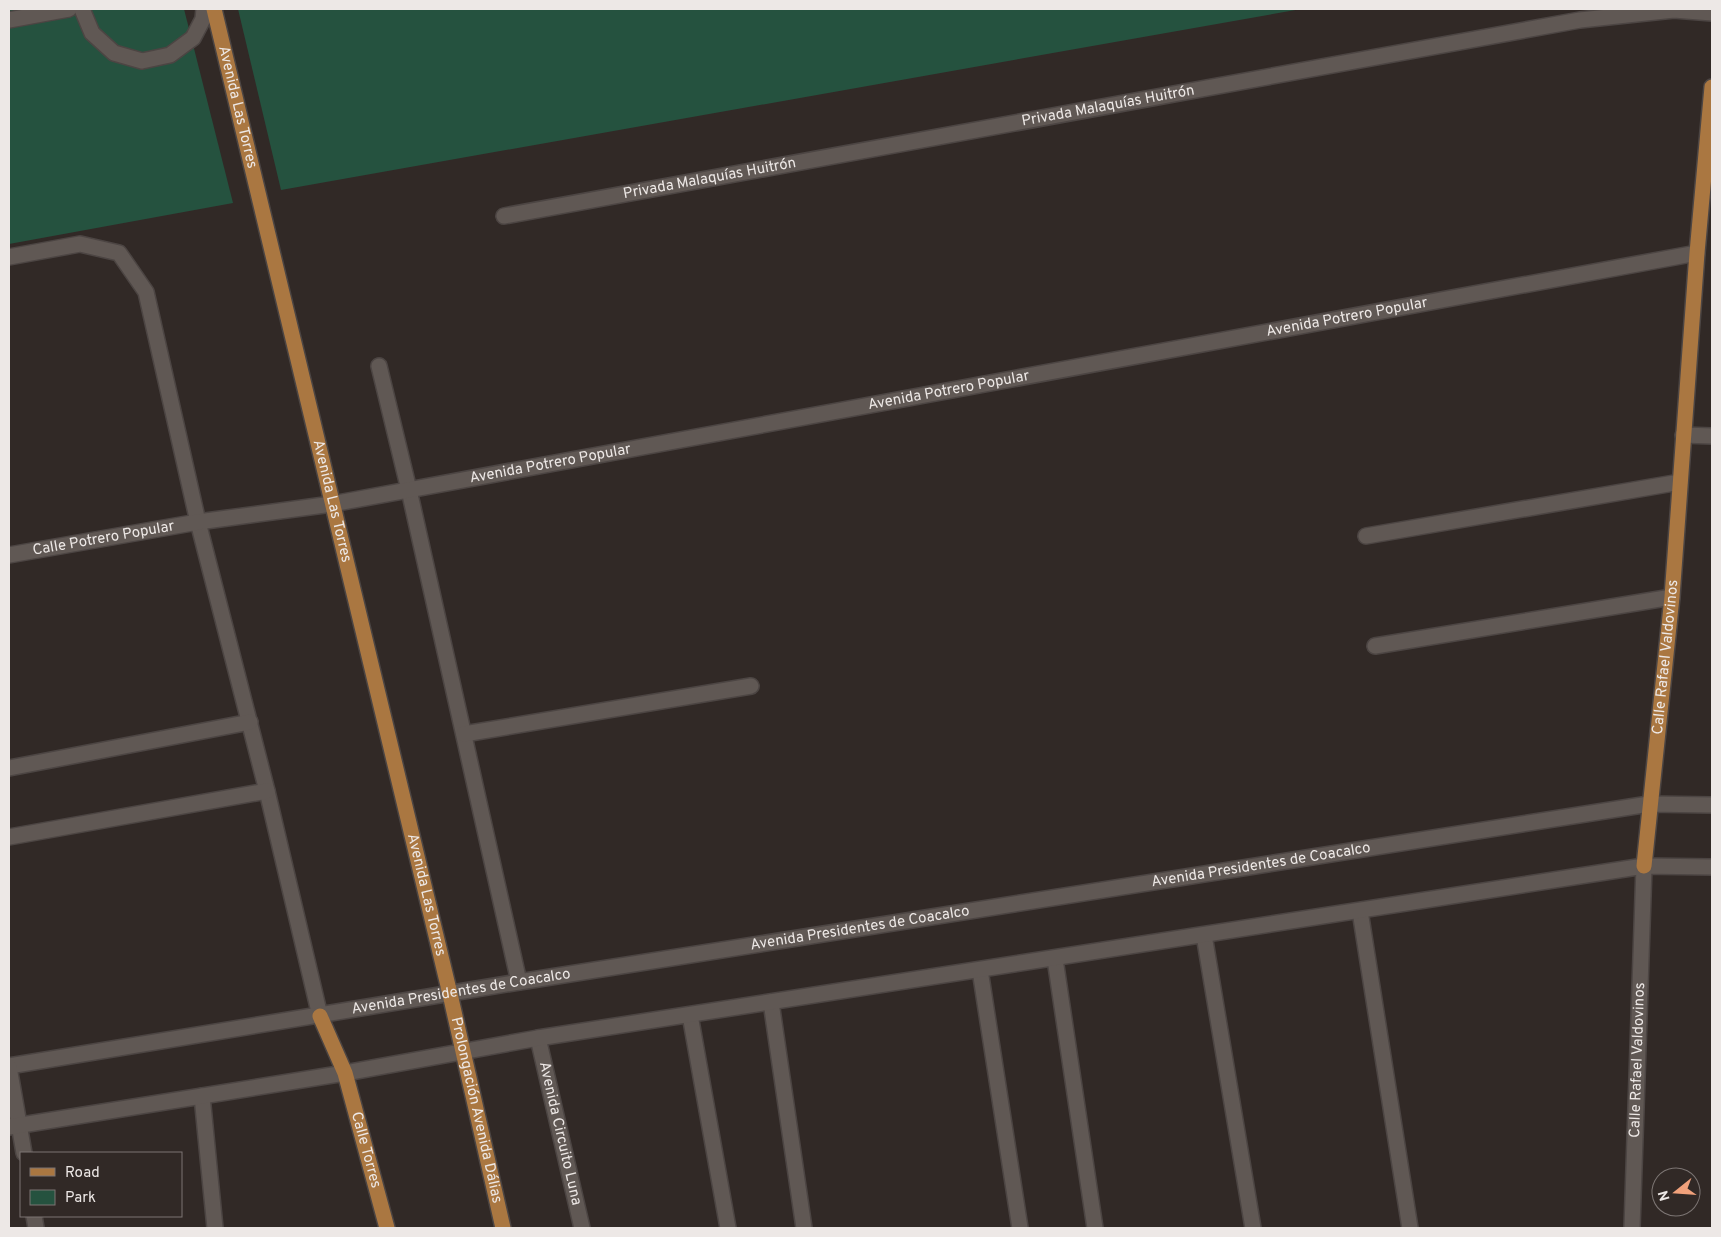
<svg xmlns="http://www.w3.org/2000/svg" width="1721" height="1237" font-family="Overpass,sans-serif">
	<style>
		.green { fill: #25523f }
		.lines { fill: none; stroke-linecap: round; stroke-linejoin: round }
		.minor-casing { stroke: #4c4543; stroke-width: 18 }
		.major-casing { stroke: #4c4543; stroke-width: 18 }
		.minor { stroke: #605854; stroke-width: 15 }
		.major { stroke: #aa7741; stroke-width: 15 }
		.labels { text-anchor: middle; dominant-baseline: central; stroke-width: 4; stroke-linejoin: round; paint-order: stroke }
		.street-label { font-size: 15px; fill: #ede8e6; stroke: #312926 }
	</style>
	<rect width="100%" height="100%" fill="#312926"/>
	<!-- green -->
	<g class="green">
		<polygon points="9,9 184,9 233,203 9,244"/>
		<polygon points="238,9 1301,9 281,190"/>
	</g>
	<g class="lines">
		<defs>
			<g id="minor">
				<polyline points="82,9 92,33 114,53 142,61 170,55 193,38 203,19 204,9"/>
				<polyline points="9,20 69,9"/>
				<path id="s1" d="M504,216L1580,20L1674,10L1712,13"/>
				<polyline points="9,257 80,244 119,253 146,292 198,522 267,791 320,1016"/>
				<polyline points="379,366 409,490 519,982"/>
				<polyline points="1683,435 1712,436"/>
				<polyline points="1366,536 1680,482"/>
				<path id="s2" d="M9,555L198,522L332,504L1697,253"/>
				<polyline points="1375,646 1672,597"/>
				<polyline points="464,734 751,686"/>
				<polyline points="9,768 250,722"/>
				<polyline points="9,837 267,791"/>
				<polyline points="1360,911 1410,1228"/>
				<polyline points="1204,935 1253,1228"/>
				<polyline points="1055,959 1095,1228"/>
				<polyline points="980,970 1020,1228"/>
				<polyline points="771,1002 804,1228"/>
				<polyline points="690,1015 728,1228"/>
				<path id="s3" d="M538,1038L582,1228"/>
				<path id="s4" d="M9,1066L519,982L1649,804L1712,805"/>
				<polyline points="9,1067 24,1153"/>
				<polyline points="202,1096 215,1228"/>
				<polyline points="9,1127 345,1073 538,1038 1644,866 1712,867"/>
				<polyline points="34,1216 36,1228"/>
				<path id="s5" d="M1632,1228L1644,866"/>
			</g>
			<g id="major">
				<path id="s6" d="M214,9L450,994L503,1228"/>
				<path id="s7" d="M1644,866L1672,597L1697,253L1712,87"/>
				<path id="s8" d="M320,1016L345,1073L387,1228"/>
			</g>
		</defs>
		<!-- minor casing -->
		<use href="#minor" class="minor-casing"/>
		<!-- major casing -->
		<use href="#major" class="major-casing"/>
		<!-- minor -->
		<use href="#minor" class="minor"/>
		<!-- major -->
		<use href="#major" class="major"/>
	</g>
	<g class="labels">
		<!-- street labels -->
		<g class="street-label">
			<text stroke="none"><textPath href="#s1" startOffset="614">Privada Malaquías Huitrón</textPath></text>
			<text stroke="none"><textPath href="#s6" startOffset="101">Avenida Las Torres</textPath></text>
			<text stroke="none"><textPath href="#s1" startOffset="209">Privada Malaquías Huitrón</textPath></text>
			<text stroke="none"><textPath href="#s2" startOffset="1359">Avenida Potrero Popular</textPath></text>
			<text stroke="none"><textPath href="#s2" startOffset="954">Avenida Potrero Popular</textPath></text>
			<text stroke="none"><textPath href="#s2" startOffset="549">Avenida Potrero Popular</textPath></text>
			<text stroke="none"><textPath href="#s6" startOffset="506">Avenida Las Torres</textPath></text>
			<text stroke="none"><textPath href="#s2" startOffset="96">Calle Potrero Popular</textPath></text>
			<text stroke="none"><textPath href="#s7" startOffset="210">Calle Rafael Valdovinos</textPath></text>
			<text stroke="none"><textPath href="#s4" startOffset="1268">Avenida Presidentes de Coacalco</textPath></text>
			<text stroke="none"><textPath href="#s6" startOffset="911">Avenida Las Torres</textPath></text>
			<text stroke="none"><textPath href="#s4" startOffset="862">Avenida Presidentes de Coacalco</textPath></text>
			<text stroke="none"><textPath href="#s4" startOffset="458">Avenida Presidentes de Coacalco</textPath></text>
			<text stroke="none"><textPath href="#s5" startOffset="168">Calle Rafael Valdovinos</textPath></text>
			<text stroke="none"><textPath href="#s6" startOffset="1132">Prolongación Avenida Dálias</textPath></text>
			<text stroke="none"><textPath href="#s3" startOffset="98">Avenida Circuito Luna</textPath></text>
			<text stroke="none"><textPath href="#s8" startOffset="142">Calle Torres</textPath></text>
		</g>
	</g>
	<!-- border -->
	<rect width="1721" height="1237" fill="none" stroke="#ede8e6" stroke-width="20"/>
	<!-- legend -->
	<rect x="20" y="1152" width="162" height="65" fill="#312926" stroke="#7c7573"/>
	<rect x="30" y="1168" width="25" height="8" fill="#aa7741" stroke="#7c7573"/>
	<text x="65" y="1177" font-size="15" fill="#ede8e6">Road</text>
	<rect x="30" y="1190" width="25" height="15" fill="#25523f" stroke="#7c7573"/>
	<text x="65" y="1202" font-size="15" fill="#ede8e6">Park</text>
	<!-- north arrow -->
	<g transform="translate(1676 1192) rotate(253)"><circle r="24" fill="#312926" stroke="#7c7573"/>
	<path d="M0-4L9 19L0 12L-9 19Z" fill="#f1a17b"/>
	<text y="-8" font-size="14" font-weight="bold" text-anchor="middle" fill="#ede8e6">N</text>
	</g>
</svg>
